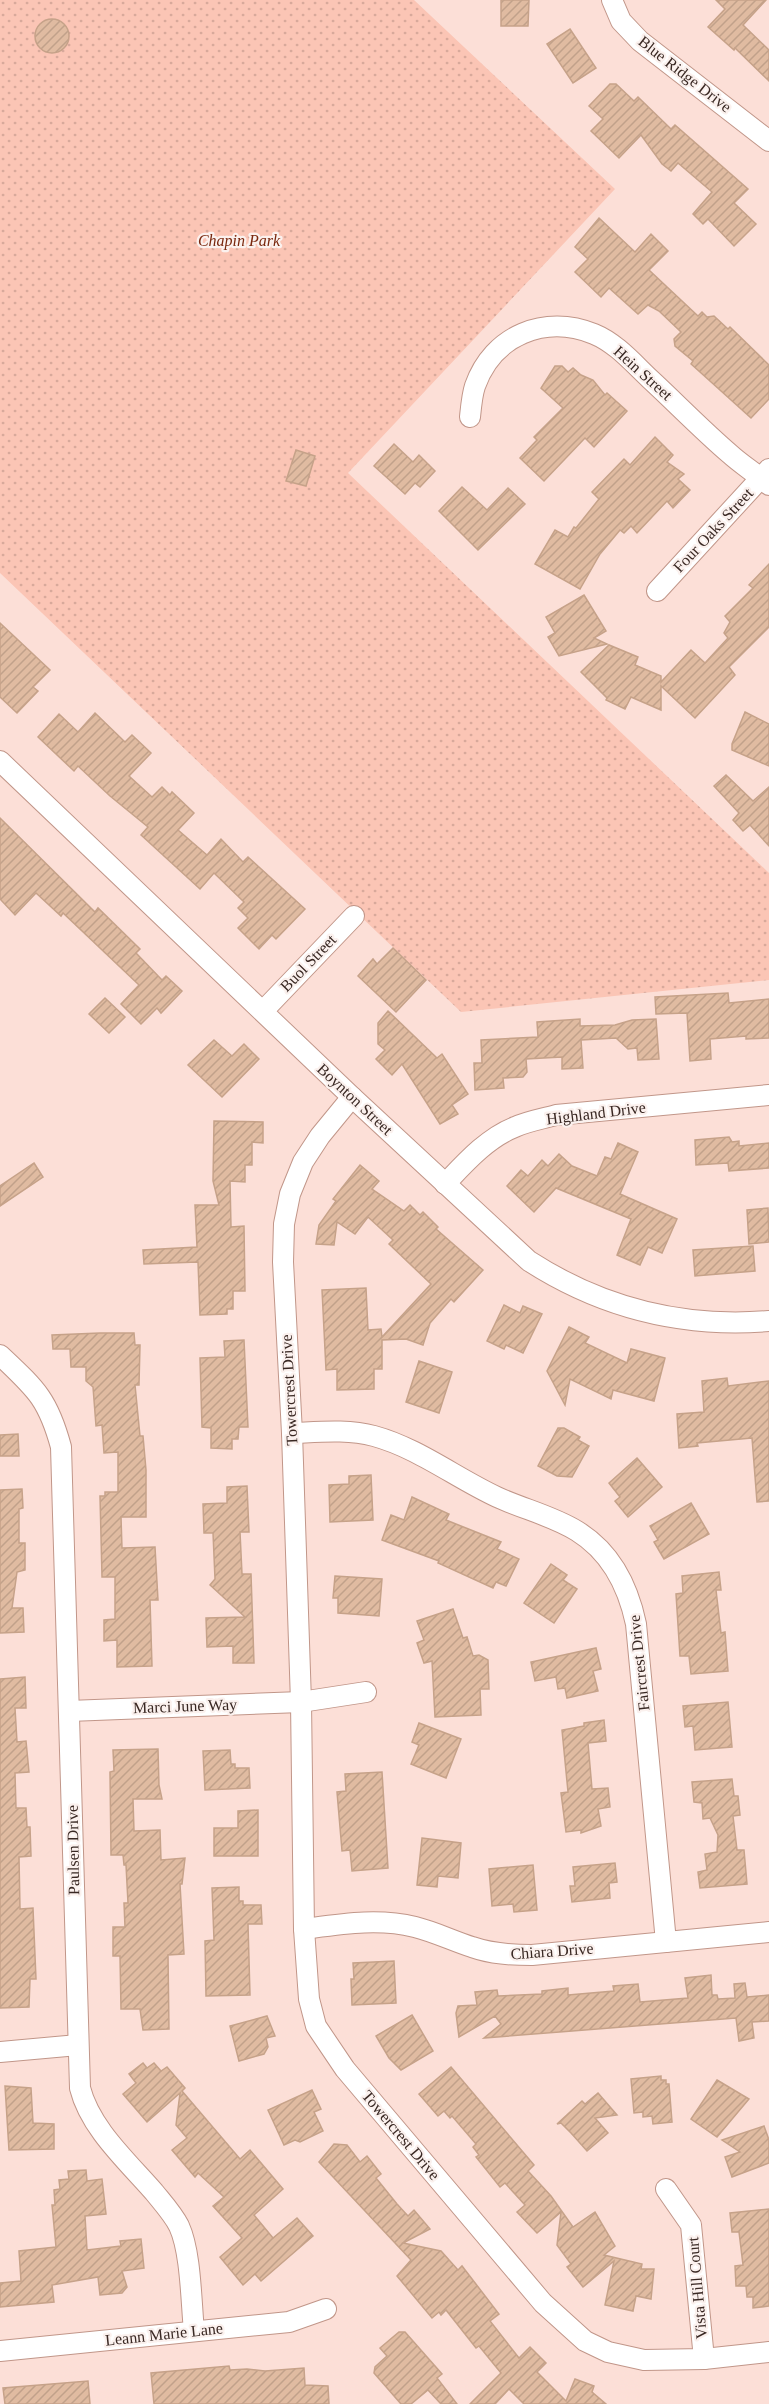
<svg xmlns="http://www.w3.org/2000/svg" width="769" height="2404" font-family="Georgia,serif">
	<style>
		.park { fill: url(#park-dots) }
		.building { fill: url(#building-hatch); stroke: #c6a289; stroke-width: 1.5 }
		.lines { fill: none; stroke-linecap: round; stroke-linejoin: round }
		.minor-casing { stroke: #c19689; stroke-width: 22 }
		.minor { stroke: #fff; stroke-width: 20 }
		.labels { text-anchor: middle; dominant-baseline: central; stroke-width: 4.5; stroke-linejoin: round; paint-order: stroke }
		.street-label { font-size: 16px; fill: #392823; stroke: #fbf1ee }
		.park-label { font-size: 16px; font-style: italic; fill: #7a280e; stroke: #fbf1ee }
	</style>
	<defs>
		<pattern id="park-dots" width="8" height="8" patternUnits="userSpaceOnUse" patternTransform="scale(1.5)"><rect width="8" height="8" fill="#fbc5b5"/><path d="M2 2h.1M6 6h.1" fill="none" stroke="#d8a99b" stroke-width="1.8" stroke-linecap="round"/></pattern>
		<pattern id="building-hatch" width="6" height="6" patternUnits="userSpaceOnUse" patternTransform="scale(1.5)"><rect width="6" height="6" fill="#e0bba1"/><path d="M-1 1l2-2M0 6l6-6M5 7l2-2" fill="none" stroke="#c1a18a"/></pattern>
	</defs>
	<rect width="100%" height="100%" fill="#fcdfd7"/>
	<!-- park -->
	<polygon class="park" points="0,0 414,0 615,189 348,473 769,873 769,980 461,1012 0,573"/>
	<!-- building -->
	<g class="building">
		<polygon points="501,0 529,0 528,26 501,26"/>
		<polygon points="716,0 766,0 743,25 769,50 769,81 735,48 734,50 708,27 725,9"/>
		<circle cx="52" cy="36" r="17"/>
		<polygon points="570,29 596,68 573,83 547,44"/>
		<polygon points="610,84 616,84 634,101 638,97 671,129 675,125 748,189 734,203 756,224 734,246 708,219 703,224 693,214 712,192 678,163 671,171 662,164 641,135 619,158 591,131 603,119 589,106"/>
		<polygon points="599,218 635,252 651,234 668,251 649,270 698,316 702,312 707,317 714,316 728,329 730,327 769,365 769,399 751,418 691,364 693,361 675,346 674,339 681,332 659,311 648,305 638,314 609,288 601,297 575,272 588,259 575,247"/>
		<polygon points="555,366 562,366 568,372 573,368 581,375 593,380 605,395 607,393 627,411 594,447 585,438 544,481 520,458 537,440 534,437 563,408 541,388"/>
		<polygon points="655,437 673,455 667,462 684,474 678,479 690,490 673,508 667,501 637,533 631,526 624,533 620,530 600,554 580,589 535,564 555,530 568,537 574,527 576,528 599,499 592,492 624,459 630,465"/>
		<polygon points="394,444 413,462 419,455 435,471 420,487 415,483 405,494 374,466"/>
		<polygon points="296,450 315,456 306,486 286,481"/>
		<polygon points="462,487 487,510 508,488 525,504 478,550 439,511"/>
		<polygon points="769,564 769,627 729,667 735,675 695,718 661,686 661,710 631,697 625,709 606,700 607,698 581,672 609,645 638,657 635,665 661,676 661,682 691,650 705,663 728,638 724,633 730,622 725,616 753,588 749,585"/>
		<polygon points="584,595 606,631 594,638 607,644 559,656 548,637 555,633 546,617"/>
		<polygon points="0,623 50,670 33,687 38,691 17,713 0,697"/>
		<polygon points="745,712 769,724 769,766 732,750 732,744"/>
		<polygon points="95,713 125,742 132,735 151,753 129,776 152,797 162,787 170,795 172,792 194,813 178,830 207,855 221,839 243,862 248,857 305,909 276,939 272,935 259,949 238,928 248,918 238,908 244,902 214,873 200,889 141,835 148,827 110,796 78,766 74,771 38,737 59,714 78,732"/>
		<polygon points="726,775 753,801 769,787 769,846 750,825 743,831 733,820 739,813 714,786"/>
		<polygon points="0,818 95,912 98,908 140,949 136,953 162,980 166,976 182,991 161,1013 157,1008 141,1024 121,1004 139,985 63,913 61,916 36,893 15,915 0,899"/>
		<polygon points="393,948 426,980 396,1012 358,976 373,959 377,964"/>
		<polygon points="728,993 729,1003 769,999 769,1038 746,1039 746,1036 710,1039 711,1059 690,1061 687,1013 656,1014 655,997"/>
		<polygon points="105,998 125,1017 109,1033 89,1014"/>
		<polygon points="388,1011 437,1058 442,1054 468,1094 452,1105 458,1114 440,1124 402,1064 392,1075 376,1059 385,1050 378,1044 378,1023"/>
		<polygon points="580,1019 580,1026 615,1025 632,1020 656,1019 659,1059 638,1060 637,1048 628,1049 616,1038 581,1040 583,1068 562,1069 562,1057 526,1059 527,1072 523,1077 503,1078 504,1088 475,1090 474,1063 482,1063 481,1040 538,1037 537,1022"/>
		<polygon points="214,1040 232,1056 244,1044 259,1059 222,1097 188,1065"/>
		<polygon points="214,1121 263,1122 263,1143 252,1142 252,1165 245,1165 245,1182 230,1181 231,1227 244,1226 245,1291 233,1291 233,1309 227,1309 227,1314 200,1315 198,1262 144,1264 143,1250 197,1247 195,1205 219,1205 213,1181"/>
		<polygon points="729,1137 732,1142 739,1141 739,1146 769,1143 769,1168 729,1171 728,1163 696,1165 695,1140"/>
		<polygon points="618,1143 638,1152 620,1194 677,1219 662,1253 648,1247 640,1265 617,1255 631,1219 556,1188 534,1212 507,1186 521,1170 528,1176 542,1160 548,1166 559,1154 572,1166 597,1176 605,1157 611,1159"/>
		<polygon points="34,1163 43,1177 0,1206 0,1186"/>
		<polygon points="360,1165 379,1181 372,1189 404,1211 410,1205 420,1215 423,1212 438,1227 436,1229 483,1270 454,1302 451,1299 430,1323 423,1345 406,1339 382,1340 382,1369 374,1369 374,1389 337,1390 337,1369 326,1370 322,1290 366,1288 368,1330 381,1329 382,1337 431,1284 389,1244 393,1240 368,1217 355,1234 337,1222 334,1245 316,1244 319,1225 336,1201 333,1199"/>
		<polygon points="768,1208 769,1242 749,1244 747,1210"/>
		<polygon points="753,1246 755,1271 695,1276 693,1250"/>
		<polygon points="504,1305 520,1313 523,1306 542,1314 523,1353 506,1345 504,1349 487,1341"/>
		<polygon points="569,1327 589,1337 585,1343 627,1363 631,1349 665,1358 654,1401 613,1390 611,1399 570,1379 565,1405 547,1371"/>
		<polygon points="100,1333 134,1333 135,1345 140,1345 139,1385 135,1385 140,1436 143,1436 146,1470 146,1517 121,1517 122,1548 155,1547 158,1600 150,1600 152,1666 117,1667 117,1640 104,1641 104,1620 115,1619 115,1577 102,1577 100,1496 105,1496 105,1492 118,1492 118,1452 104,1453 102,1425 96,1426 93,1387 86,1381 86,1367 71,1367 70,1349 53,1349 52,1335"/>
		<polygon points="244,1340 248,1427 239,1427 238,1439 232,1439 232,1449 211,1448 211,1428 202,1427 200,1358 225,1357 224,1341"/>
		<polygon points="419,1361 452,1372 439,1413 406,1402"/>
		<polygon points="727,1378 728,1386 769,1381 769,1501 757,1502 752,1438 697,1443 698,1446 679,1448 677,1414 704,1412 702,1381"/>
		<polygon points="558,1428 564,1428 580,1437 578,1440 589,1446 572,1477 557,1476 538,1466"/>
		<polygon points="18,1434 19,1456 0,1456 0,1435"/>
		<polygon points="637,1458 662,1487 628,1517 615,1501 620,1497 609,1483"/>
		<polygon points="371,1475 373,1520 330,1522 329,1485 349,1484 349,1476"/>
		<polygon points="247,1486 249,1532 240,1532 242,1574 251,1574 254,1663 233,1663 233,1646 207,1647 206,1618 245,1617 210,1585 215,1579 213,1533 204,1533 203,1504 227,1503 227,1487"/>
		<polygon points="22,1489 23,1508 19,1509 19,1543 25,1543 25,1570 17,1572 12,1608 23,1608 24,1632 0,1633 0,1490"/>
		<polygon points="412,1497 449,1514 446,1520 501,1542 497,1549 519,1559 506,1586 496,1582 493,1588 438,1563 439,1561 382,1540 391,1515 404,1520"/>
		<polygon points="691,1503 709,1534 664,1559 654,1542 658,1540 650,1526"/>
		<polygon points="551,1564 567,1575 563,1580 577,1589 554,1623 524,1603"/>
		<polygon points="719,1572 721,1590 716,1590 721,1633 725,1632 728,1671 691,1674 689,1656 680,1656 676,1594 683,1593 682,1576"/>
		<polygon points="335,1576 382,1579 379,1616 338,1613 338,1598 333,1598"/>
		<polygon points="453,1609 463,1638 467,1637 473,1656 479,1655 488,1660 489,1689 480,1689 481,1715 435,1717 432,1661 424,1663 417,1643 424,1640 417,1621"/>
		<polygon points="596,1648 601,1669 593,1671 598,1691 567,1698 565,1688 558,1689 556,1677 535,1681 531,1662"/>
		<polygon points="25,1677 26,1708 15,1708 17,1742 26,1741 29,1772 15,1773 16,1808 26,1808 27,1827 30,1827 31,1856 19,1857 20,1909 33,1908 36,1979 30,1979 29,2007 0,2008 0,1679"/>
		<polygon points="728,1702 732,1747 695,1750 693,1726 685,1727 683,1706"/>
		<polygon points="604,1720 606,1741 588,1743 592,1789 608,1788 610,1807 598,1809 601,1826 581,1833 581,1830 566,1832 561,1793 568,1792 562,1730 584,1726 584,1723"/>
		<polygon points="419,1723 461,1739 446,1778 411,1764 419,1745 412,1742"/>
		<polygon points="158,1749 159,1785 162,1799 133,1799 134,1831 160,1830 161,1860 185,1858 182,1884 180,1884 184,1954 168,1955 169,2029 143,2030 140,2009 121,2009 120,1956 113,1956 113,1927 125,1927 124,1903 128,1903 126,1865 124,1865 123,1855 111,1855 110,1772 114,1771 113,1750"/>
		<polygon points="230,1750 231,1764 235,1764 235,1768 249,1768 250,1788 205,1790 203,1751"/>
		<polygon points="382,1772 388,1868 352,1871 350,1850 342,1851 337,1792 346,1791 345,1774"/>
		<polygon points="732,1779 734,1796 738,1796 740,1815 733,1816 737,1850 744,1850 747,1884 700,1888 698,1872 707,1870 705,1854 717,1852 718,1835 710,1818 703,1819 702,1803 694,1802 692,1782"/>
		<polygon points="258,1810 258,1856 214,1856 214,1828 238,1828 238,1811"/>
		<polygon points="422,1838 461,1843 458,1878 438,1876 437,1887 417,1885"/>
		<polygon points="615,1863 617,1882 609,1883 610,1898 572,1902 570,1886 575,1886 573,1867"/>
		<polygon points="533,1865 537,1910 514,1912 513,1904 492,1906 489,1869"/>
		<polygon points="239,1887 239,1901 243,1901 243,1905 261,1905 262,1924 248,1924 250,1995 206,1996 205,1941 214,1940 212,1888"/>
		<polygon points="394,1961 396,2003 352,2005 351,1979 354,1979 353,1963"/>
		<polygon points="711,1975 712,1995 717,1995 718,1999 735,1998 734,1984 745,1983 747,1997 769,1995 769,2021 752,2022 754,2038 739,2041 736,2018 484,2038 501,2024 495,2016 459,2037 456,2013 458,2006 477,2005 475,1992 497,1990 498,1996 542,1994 542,1991 568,1988 568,1995 614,1991 613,1986 638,1984 640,2002 688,1998 685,1978"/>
		<polygon points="412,2015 433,2051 401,2070 389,2058 376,2036"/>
		<polygon points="267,2016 275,2036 266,2038 268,2047 264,2054 239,2061 230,2026"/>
		<polygon points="143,2063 147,2068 154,2063 161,2071 167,2067 185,2088 182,2091 240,2159 250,2150 283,2189 254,2215 273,2238 297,2218 313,2236 261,2281 255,2274 243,2285 220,2257 242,2238 213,2206 224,2197 198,2173 195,2177 172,2150 187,2138 176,2125 180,2093 147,2122 123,2094 136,2083 129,2074"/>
		<polygon points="451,2067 534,2165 528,2171 551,2196 573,2227 595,2212 615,2246 604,2255 642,2264 641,2269 654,2269 651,2299 636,2296 633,2311 605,2305 614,2261 583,2287 567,2267 571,2264 557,2245 561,2212 537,2233 517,2212 525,2205 505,2183 500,2187 476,2157 479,2155 473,2147 476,2144 452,2116 450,2118 444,2111 438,2116 419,2094"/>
		<polygon points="661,2076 661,2080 666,2080 666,2084 669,2084 672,2122 653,2124 652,2116 643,2117 643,2112 634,2113 631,2079"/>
		<polygon points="717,2080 749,2099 717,2137 691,2119"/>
		<polygon points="5,2086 31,2088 33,2123 54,2124 54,2149 9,2150"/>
		<polygon points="312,2090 321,2109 314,2112 323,2131 300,2142 295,2140 284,2145 268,2110"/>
		<polygon points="598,2093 617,2115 595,2118 608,2133 587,2151 571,2133 561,2123 557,2124 582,2101 585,2104"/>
		<polygon points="764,2126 769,2140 769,2163 732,2177 725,2157 740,2152 722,2140"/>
		<polygon points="334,2144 347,2145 360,2162 367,2156 381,2174 376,2178 397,2204 408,2216 414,2210 430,2229 403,2243 441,2251 458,2270 462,2266 499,2314 490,2321 519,2358 530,2347 546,2363 537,2372 566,2401 575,2379 594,2386 592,2392 606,2404 524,2404 509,2389 495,2404 470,2404 501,2373 479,2346 476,2348 446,2310 441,2315 439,2312 432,2318 397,2276 411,2260 319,2162"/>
		<polygon points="86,2170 87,2181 102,2179 106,2214 85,2216 87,2250 121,2246 120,2241 141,2239 144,2268 122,2271 127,2287 122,2293 100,2295 98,2277 52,2285 54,2302 0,2307 0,2283 21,2281 19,2251 56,2247 52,2205 55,2205 54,2190 60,2189 59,2180 69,2179 68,2171"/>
		<polygon points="769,2209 769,2306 753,2308 753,2297 747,2297 746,2286 736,2286 735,2266 743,2265 739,2232 732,2232 730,2213"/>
		<polygon points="399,2332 405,2332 442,2374 437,2378 457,2404 441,2404 428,2390 411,2404 401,2404 374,2373 375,2367 387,2356 380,2348"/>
		<polygon points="229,2366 230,2370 247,2369 265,2371 304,2368 305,2385 328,2386 329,2404 154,2404 151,2373"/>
		<polygon points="88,2381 90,2404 5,2404 3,2388"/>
	</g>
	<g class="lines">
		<defs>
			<g id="minor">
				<polyline points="612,0 621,21 640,41 769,141"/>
				<path d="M470,417C471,407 472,395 475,386C493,335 545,314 594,334C616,343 633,363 650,379C677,404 702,430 730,454C742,465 757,474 769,485"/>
				<polyline points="657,591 769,469"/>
				<path d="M0,761L352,1097L529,1261C602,1308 683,1328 769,1321"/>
				<polyline points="263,1011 354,916"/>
				<polyline points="352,1097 320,1136 303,1162 290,1194 284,1224 283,1262 292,1433 301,1702 304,1929 309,1999 316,2026 345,2069 543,2303 585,2341 608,2352 644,2360 704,2359 769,2352"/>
				<path d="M445,1184C465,1163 487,1138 515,1127C528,1121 542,1119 556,1115L769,1095"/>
				<path d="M0,1355C36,1389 48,1399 61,1447L80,2088C90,2128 127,2161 154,2192C162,2202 173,2214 179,2226C191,2252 191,2301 194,2331"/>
				<path d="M292,1433C319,1432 348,1429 374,1436C418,1448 456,1478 497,1497C523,1509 553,1516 577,1531C611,1552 628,1586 636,1624L666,1942"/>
				<polyline points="69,1711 301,1702 366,1692"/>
				<path d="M304,1929C342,1924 378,1918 415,1927C435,1932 453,1941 472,1947C492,1954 511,1955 532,1955L769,1932"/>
				<polyline points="0,2052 78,2045"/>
				<polyline points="666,2189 691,2225 704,2359"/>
				<polyline points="0,2351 289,2322 326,2309"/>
			</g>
		</defs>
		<!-- minor casing -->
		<use href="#minor" class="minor-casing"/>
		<!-- minor -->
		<use href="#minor" class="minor"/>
	</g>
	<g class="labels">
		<!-- street labels -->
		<g class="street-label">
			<text transform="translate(685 74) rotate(38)">Blue Ridge Drive</text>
			<text transform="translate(643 373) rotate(42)">Hein Street</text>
			<text transform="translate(713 530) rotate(-47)">Four Oaks Street</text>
			<text transform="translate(308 963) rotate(-46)">Buol Street</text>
			<text transform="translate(355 1099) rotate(43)">Boynton Street</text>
			<text transform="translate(596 1113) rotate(-7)">Highland Drive</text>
			<text transform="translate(289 1390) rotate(-93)">Towercrest Drive</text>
			<text transform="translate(639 1663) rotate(-96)">Faircrest Drive</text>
			<text transform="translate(185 1706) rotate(-2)">Marci June Way</text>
			<text transform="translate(73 1850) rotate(-91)">Paulsen Drive</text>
			<text transform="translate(552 1951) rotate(-4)">Chiara Drive</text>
			<text transform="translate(401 2135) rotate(50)">Towercrest Drive</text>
			<text transform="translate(697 2288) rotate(-95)">Vista Hill Court</text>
			<text transform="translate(164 2334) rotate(-6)">Leann Marie Lane</text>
		</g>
		<!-- park labels -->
		<g class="park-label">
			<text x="239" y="240">Chapin Park</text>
		</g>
	</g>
</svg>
